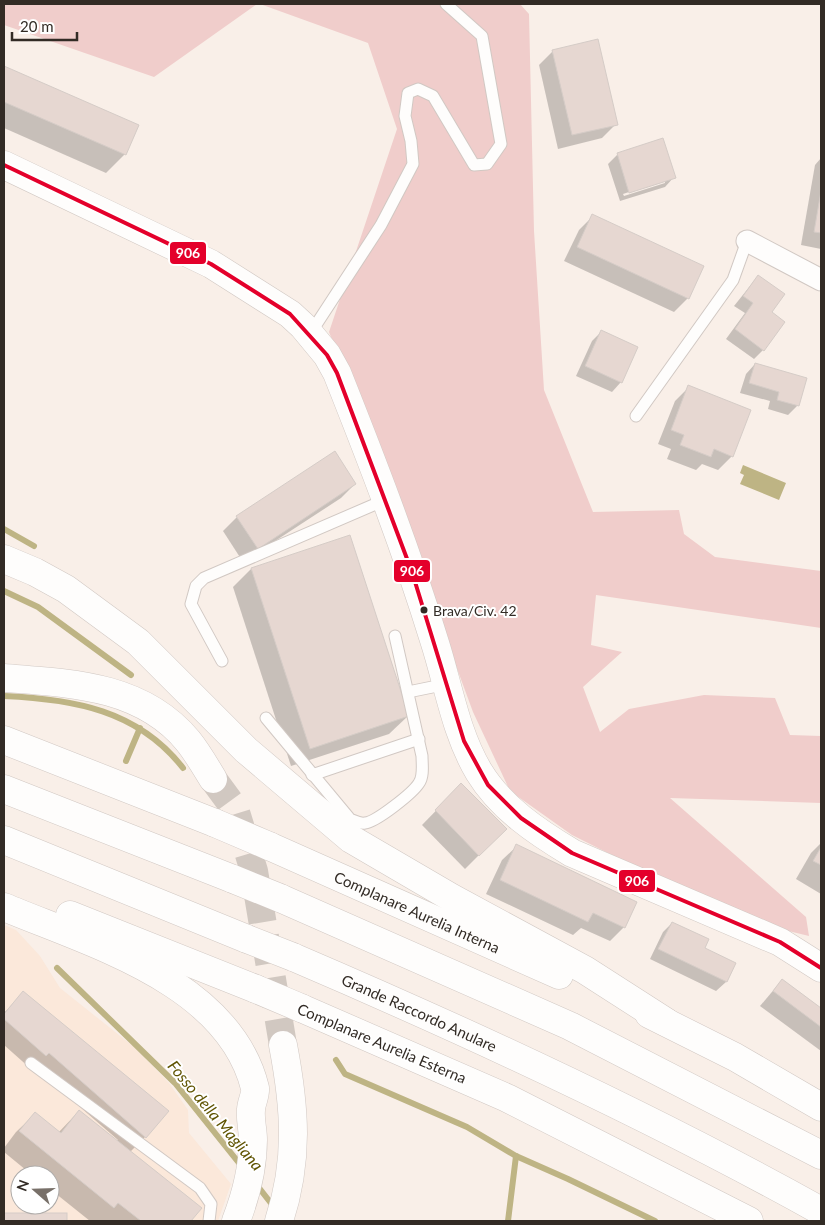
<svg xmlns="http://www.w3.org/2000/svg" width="825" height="1225" font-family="Lato,sans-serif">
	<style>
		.built { fill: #fbe8da; fill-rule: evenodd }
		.green { fill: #f0cdcb }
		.water { fill: #beb484 }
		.shadow { fill: #0003; fill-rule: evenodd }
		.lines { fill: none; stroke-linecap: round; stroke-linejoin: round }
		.stream { stroke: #beb484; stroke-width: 6 }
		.building { fill: #e6d7d1; stroke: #d5ccc7 }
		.highway-tunnel { stroke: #d1c8c1; stroke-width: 28; stroke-dasharray: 28 14; stroke-linecap: butt }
		.lane-casing { stroke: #d1c8c3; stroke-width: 13 }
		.street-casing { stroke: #d1c8c3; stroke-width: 23 }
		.secondary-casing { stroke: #d1c8c3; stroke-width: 29 }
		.highway-casing { stroke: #d1c8c3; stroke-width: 29 }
		.lane { stroke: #fefdfc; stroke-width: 11 }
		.street { stroke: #fefdfc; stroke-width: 21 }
		.secondary { stroke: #fefdfc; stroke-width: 28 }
		.highway { stroke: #fefdfc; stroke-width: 28 }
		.highway-bridge-casing { stroke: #d1c8c3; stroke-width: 29; stroke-linecap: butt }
		.highway-bridge { stroke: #fefdfc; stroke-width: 28 }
		.bus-1-casing { stroke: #fff; stroke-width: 8 }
		.bus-1 { stroke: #e4002b; stroke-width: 4 }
		.bus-dot { fill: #322b25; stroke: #fff; stroke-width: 2 }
		.labels { text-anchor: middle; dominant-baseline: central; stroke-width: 4; stroke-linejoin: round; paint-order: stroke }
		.bus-label { font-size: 14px; fill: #322b25; stroke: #fff; text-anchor: start }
		.street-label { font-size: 15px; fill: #322b25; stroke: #fff }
		.water-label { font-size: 16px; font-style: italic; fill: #5f5300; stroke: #fff }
		.line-badge { stroke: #fff; stroke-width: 2 }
		.badge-label { font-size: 14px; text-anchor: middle; font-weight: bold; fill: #fff }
	</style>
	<rect width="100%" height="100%" fill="#f9efe8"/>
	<!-- built -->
	<path class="built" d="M4,925L16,930L40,956L60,988L134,1047L169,1083L188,1110L189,1133L231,1184L218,1221H4ZM20,1175H50V1205H20Z"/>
	<!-- green -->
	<g class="green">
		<polygon points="4,4 257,4 154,77 4,25"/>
		<polygon points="260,4 520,4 529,14 534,231 544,390 593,512 679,510 684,534 715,557 821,571 821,628 596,595 591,645 622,652 583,687 600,732 629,709 704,695 775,698 790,735 821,736 821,803 670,798 806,917 809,936 740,919 572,835 510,791 473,712 376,448 329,332 397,129 368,43"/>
	</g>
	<!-- water -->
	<polygon class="water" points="743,465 786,483 779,500 740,484 744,475 740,473"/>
	<!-- shadow -->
	<g class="shadow">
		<polygon points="553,51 616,124 602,138 558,149 539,65"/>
		<polygon points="4,67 137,126 125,154 106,173 4,128"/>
		<path d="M662,140L674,177L665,187L620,201L608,164L617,155ZM665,180V183L624,196L623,194Z"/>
		<polygon points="821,158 821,249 801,245 815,165"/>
		<polygon points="593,216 688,298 674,312 564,261 579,230"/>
		<polygon points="758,276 770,312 763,350 754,359 726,339 745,313 734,306"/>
		<polygon points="601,332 621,382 612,392 576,376 592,341"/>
		<polygon points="755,364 805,379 797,406 788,415 768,409 770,401 740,393 746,374"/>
		<polygon points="689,387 732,456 718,470 702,464 696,470 667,459 671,449 658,444 675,401"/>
		<polygon points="355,484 341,498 243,562 223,531 237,517"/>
		<polygon points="251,569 408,716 389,734 291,766 233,587"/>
		<polygon points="461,785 505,829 465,869 422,825"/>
		<polygon points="821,843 821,894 796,879 811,853"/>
		<polygon points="517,846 624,927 610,941 581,928 573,935 486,894 502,860"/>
		<polygon points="672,923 703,948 734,964 726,982 716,991 650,959 663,932"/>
		<polygon points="782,980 821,1009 821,1051 760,1006"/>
		<polygon points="23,993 145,1137 130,1152 200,1209 190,1221 90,1221 50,1189 50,1175 32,1175 4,1152 4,1148 16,1132 35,1114 58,1133 79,1111 116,1141 118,1140 34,1067 31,1069 4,1045 4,1013"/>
		<rect x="4" y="1214" width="62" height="7"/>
	</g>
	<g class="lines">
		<!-- stream -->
		<g class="stream">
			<polyline points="4,529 34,546"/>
			<polyline points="4,591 38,607 131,675"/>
			<path d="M4,696C73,699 138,710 183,768"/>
			<polyline points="126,761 140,728"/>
			<polyline points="57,968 175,1083 243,1168"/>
			<polyline points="336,1060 345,1074 467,1127 516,1156 568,1179 655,1221"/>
			<polyline points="256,1184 274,1207"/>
			<polyline points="508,1221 516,1156"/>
		</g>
	</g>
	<!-- building -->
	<g class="building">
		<polygon points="598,39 618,125 572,135 552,50"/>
		<polygon points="4,66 139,125 126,155 4,102"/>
		<polygon points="663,138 676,178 629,193 617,153"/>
		<polygon points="821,191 821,233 814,232"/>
		<polygon points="592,214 704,266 689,299 577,247"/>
		<polygon points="758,275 785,294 772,312 785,322 764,351 735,329 753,303 743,296"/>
		<polygon points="601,330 638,347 622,383 585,366"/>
		<polygon points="755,363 807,378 799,406 777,400 779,392 749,383"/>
		<polygon points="688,385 751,410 733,457 714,449 711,457 680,445 684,435 671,430"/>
		<polygon points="335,451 356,484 258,549 236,516"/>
		<polygon points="350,535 409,716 310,749 251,568"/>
		<polygon points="461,783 507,829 479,856 435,810"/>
		<polygon points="516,844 637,902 625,928 593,913 588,922 500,880"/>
		<polygon points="821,847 821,865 813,861"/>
		<polygon points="672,922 709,939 705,948 736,963 727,982 658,949"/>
		<polygon points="782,979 821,1008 821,1027 773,991"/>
		<polygon points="23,991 169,1111 146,1138 49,1053 46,1056 4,1019 4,1014"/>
		<polygon points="79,1110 202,1208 191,1221 141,1221 118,1203 114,1208 19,1131 35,1112 61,1133"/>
		<rect x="4" y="1213" width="63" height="8"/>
	</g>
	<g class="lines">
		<!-- highway-tunnel -->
		<polyline class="highway-tunnel" points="213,779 235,809 254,871 283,1045"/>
		<defs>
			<g id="lane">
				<polyline points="310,334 381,225 413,164 411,141 405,116 408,93 418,89 433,96 474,165 487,164 501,144 482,36 446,4"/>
				<polyline points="636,416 733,280 747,241"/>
				<polyline points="222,661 191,604 196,586 204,578 385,500"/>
				<polyline points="408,692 447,684"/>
				<path d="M266,718L350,819C355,821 359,824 365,823C376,822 413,793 419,783C424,776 422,764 422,756L395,636"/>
				<polyline points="312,775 419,739"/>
				<polyline points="31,1063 200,1188 211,1204 209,1221"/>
			</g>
			<polyline id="street" points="747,241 821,280"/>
			<path id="secondary" d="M4,165L211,264L290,314L303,326L327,355L337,373C372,461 406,549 434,640C448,683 455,732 479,772C501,808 537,832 572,853L780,942L821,968"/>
			<g id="highway">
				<polyline points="4,559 35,572 66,589 138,642 246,750 351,839 452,898 585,970 666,1022"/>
				<path d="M4,678C70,683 142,685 188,741C197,752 205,766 213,779"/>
				<polyline points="4,740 215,823"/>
				<polyline points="4,789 233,879"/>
				<polyline points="4,840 247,939"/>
				<path id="s1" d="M269,846L559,975"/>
				<polyline points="280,898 570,1026 821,1155"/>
				<path d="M4,907C92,944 229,982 255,1088C256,1095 251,1103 251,1110C250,1120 253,1130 253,1140C253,1168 246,1195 236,1221"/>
				<polyline points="70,915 256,989"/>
				<path id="s2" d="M293,957C473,1034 650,1116 821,1211"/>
				<polyline points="301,1008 507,1098 749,1221"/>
				<polyline points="649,1014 735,1057 821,1107"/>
				<path d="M279,1221C299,1160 295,1108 283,1045"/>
			</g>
		</defs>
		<!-- lane casing -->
		<use href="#lane" class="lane-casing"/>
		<!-- street casing -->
		<use href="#street" class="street-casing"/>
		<!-- secondary casing -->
		<use href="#secondary" class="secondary-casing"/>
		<!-- highway casing -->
		<use href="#highway" class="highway-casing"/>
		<!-- lane -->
		<use href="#lane" class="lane"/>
		<!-- street -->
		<use href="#street" class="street"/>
		<!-- secondary -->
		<use href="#secondary" class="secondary"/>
		<!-- highway -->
		<use href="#highway" class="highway"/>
		<defs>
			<g id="highway-bridge">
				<polyline points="215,823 269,846"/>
				<polyline points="233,879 280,898"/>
				<polyline points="247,939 293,957"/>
				<polyline points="256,989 301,1008"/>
			</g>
		</defs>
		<!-- highway-bridge casing -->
		<use href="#highway-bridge" class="highway-bridge-casing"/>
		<!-- highway-bridge -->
		<use href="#highway-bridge" class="highway-bridge"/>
		<defs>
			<polyline id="bus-1" points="4,165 211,264 290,314 327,355 337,373 412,572 464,741 488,785 521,818 572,853 780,942 821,968"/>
		</defs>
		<!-- bus-1 casing -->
		<use href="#bus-1" class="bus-1-casing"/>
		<!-- bus-1 -->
		<use href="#bus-1" class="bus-1"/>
	</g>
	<!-- markers -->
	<circle class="bus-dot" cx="424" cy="610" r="4.5"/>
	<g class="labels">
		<!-- bus labels -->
		<g class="bus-label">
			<text x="433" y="610">Brava/Civ. 42</text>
		</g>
		<!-- street labels -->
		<g class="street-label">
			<text stroke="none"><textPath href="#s1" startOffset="162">Complanare Aurelia Interna</textPath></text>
			<text stroke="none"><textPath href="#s2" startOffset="138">Grande Raccordo Anulare</textPath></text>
			<text transform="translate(382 1043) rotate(23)">Complanare Aurelia Esterna</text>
		</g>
		<!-- water labels -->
		<g class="water-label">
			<text transform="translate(216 1115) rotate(50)">Fosso della Magliana</text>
		</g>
	</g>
	<g class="line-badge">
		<rect x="169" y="241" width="38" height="24" rx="5" fill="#e4002b"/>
		<rect x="393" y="559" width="38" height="24" rx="5" fill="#e4002b"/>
		<rect x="618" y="869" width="38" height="24" rx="5" fill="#e4002b"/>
	</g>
	<g class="badge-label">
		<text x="188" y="258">906</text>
		<text x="412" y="576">906</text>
		<text x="637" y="886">906</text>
	</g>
	<!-- border -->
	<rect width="825" height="1225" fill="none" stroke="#322b25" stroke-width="10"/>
	<!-- north arrow -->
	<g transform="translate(35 1190) rotate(290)"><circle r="24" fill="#ffffff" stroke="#adaaa8"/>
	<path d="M0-4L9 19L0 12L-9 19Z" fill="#787069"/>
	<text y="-8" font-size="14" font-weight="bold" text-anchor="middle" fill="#322b25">N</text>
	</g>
	<!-- scale -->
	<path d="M12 32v8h65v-8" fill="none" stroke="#322b25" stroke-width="2.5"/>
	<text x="20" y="32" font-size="15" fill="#322b25" stroke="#ffffff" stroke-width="4" paint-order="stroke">20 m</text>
</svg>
